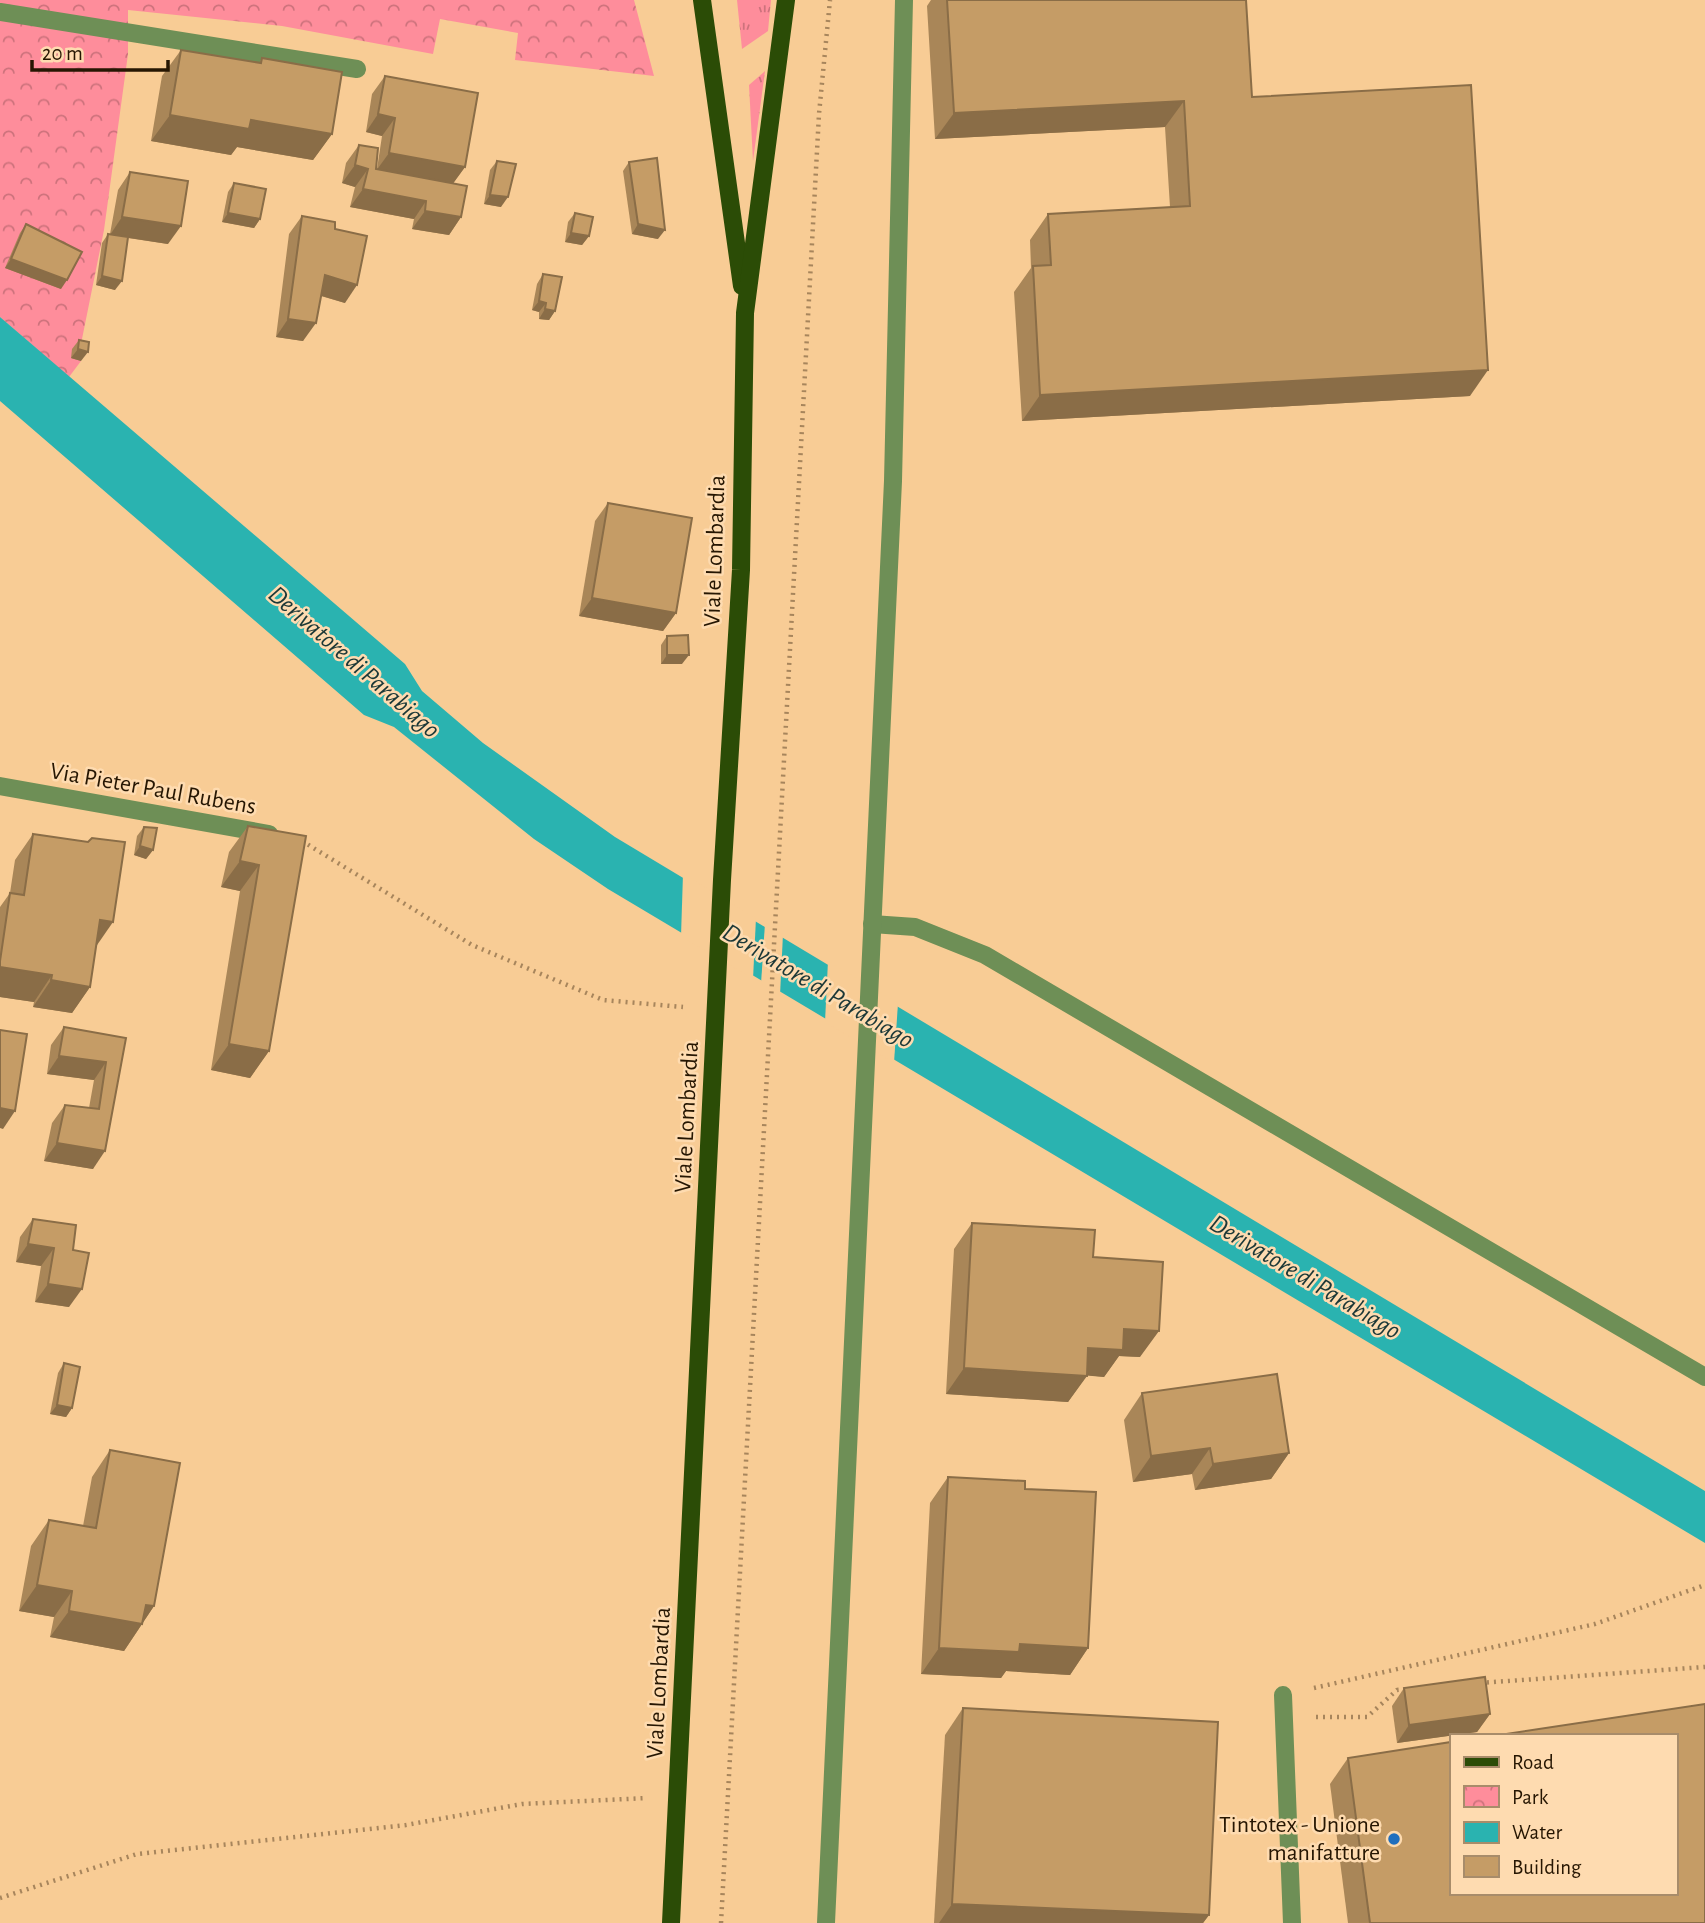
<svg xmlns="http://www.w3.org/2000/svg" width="1705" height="1923" font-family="'Alegreya Sans',sans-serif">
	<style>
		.grass { fill: url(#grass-tufts) }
		.park { fill: url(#park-crowns) }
		.water { fill: #2ab3b0 }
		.pier { fill: #f8cc95 }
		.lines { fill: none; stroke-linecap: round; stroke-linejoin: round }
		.path { stroke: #a7855c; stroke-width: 4.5; stroke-dasharray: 2 5; stroke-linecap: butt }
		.minor { stroke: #6e8f56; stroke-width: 18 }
		.major { stroke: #2b4c06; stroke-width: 18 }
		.wall { fill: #a98658 }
		.shaded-wall { fill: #8a6d47 }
		.building { fill: #c59c66; stroke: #8a6d47; stroke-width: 2 }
		.poi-dot { fill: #206fbe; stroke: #fedbb0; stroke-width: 2.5 }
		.labels { text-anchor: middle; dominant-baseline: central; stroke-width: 5; stroke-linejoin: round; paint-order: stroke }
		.street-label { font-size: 24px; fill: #261602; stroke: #fedbb0 }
		.poi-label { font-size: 24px; fill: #261602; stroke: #fedbb0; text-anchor: end }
		.water-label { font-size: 26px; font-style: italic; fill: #1c3837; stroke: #fedbb0 }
	</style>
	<defs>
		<pattern id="grass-tufts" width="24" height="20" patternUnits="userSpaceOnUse" patternTransform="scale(1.75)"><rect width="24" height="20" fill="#fe8d9b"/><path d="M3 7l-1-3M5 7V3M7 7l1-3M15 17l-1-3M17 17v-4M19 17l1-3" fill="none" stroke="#cd727c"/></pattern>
		<pattern id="park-crowns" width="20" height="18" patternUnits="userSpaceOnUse" patternTransform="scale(1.75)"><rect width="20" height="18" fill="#fe8d9b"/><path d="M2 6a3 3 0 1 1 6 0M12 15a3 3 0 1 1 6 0" fill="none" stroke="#cd727c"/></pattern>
	</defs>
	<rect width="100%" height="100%" fill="#f8cc95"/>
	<!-- grass -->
	<g class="grass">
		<polygon points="737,0 771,0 768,31 742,49"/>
		<polygon points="765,71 753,161 749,85"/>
	</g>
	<!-- park -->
	<polygon class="park" points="0,0 634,0 654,76 515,60 518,33 440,19 433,54 282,26 128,10 128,54 104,230 82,339 81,361 69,377 0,317"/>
	<!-- water -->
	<polygon class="water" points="0,317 405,664 422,691 483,743 615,837 1705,1491 1705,1543 608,889 534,839 394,727 364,715 0,401"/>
	<!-- pier -->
	<g class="pier">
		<polygon points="683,874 756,918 753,979 681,936"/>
		<polygon points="765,923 783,934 780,995 761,984"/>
		<polygon points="828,961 898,1003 894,1063 825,1022"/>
	</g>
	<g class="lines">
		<!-- path -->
		<g class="path">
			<polyline points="302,841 472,945 603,1000 683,1007"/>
			<polyline points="1480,1683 1705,1667"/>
			<polyline points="1314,1688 1595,1624 1705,1585"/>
			<polyline points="1316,1717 1367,1717 1397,1690 1409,1689"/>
			<polyline points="0,1898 137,1854 406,1825 522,1804 647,1798"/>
			<polyline points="721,1923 819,114 830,0"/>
		</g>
		<!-- minor -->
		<g class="minor">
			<polyline points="0,12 357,69"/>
			<polyline points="0,786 269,834"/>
			<polyline points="872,924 915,927 985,955 1705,1377"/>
			<polyline points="1283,1695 1292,1923"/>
			<polyline points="826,1923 893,481 904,0"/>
		</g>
		<!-- major -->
		<g class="major">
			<polyline points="702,0 742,286"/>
			<polyline points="671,1923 722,880 741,570 745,313 786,0"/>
		</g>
	</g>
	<!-- wall -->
	<g class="wall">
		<polygon points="931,0 1246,0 1252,97 1470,396 1022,421 1014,292 1031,268 1030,240 1048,214 1170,207 1165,127 935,139 927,6"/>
		<polygon points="181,50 259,63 262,58 332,134 313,160 237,147 231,155 151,141 162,76"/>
		<polygon points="385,76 465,167 453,183 461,217 449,235 412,229 414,219 350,207 355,187 342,183 346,163 359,145 377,169 382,136 366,132 372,94"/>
		<polygon points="497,161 501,207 484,204 490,170"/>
		<polygon points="629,162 658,239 632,234 623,171"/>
		<polygon points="130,172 168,244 128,238 115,290 96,285 102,243 108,234 110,234 118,190"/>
		<polygon points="234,183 260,219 254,228 222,222 228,192"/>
		<polygon points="575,213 589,236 582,245 565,242 568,222"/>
		<polygon points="302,216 335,229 345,303 321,296 303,341 276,337 289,234"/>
		<polygon points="26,224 61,289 5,268 20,233"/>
		<polygon points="543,274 555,311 549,320 539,319 539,312 532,310 537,284"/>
		<polygon points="79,340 81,361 71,358 72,349"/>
		<polygon points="608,503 676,613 663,631 579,616 595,521"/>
		<polygon points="667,636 682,664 661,664 661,645"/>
		<polygon points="248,826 306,836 269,1051 250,1078 211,1070 240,891 221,887 229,852"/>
		<polygon points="144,827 153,850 146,859 134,855 137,836"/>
		<polygon points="33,834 88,842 96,947 90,987 72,1013 33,1007 34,1002 0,997 0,907 10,893 15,860"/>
		<polygon points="64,1027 126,1038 93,1169 44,1161 52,1123 65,1105 89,1108 94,1080 47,1074 51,1045"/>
		<polygon points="33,1219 73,1250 69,1307 35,1302 41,1266 16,1262 20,1237"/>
		<polygon points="972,1223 1093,1257 1140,1357 1119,1356 1104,1377 1087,1375 1068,1402 946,1394 954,1249"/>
		<polygon points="64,1363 72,1408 66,1417 50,1414 58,1373"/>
		<polygon points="1142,1393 1289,1453 1271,1479 1195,1490 1192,1474 1133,1482 1124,1420"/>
		<polygon points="110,1450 154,1606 124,1651 50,1637 54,1617 19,1611 31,1546 49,1520 83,1526 92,1477"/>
		<polygon points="948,1477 1025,1489 1088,1648 1070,1675 1006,1671 1001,1678 921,1674 930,1503"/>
		<polygon points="1404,1688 1490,1714 1477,1732 1397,1743 1392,1706"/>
		<polygon points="963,1708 1209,1915 1203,1923 934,1923 945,1735"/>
		<polygon points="1348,1758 1705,1923 1348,1923 1330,1784"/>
	</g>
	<!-- shaded-wall -->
	<g class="shaded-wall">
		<polygon points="1184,101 1165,127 935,139 954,113"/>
		<polygon points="378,114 395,118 382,136 366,132"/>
		<polygon points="170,115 251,120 332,134 313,160 237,147 231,155 151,141"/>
		<polygon points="389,153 465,167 452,185 376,171"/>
		<polygon points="355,165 368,169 355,187 342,183"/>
		<polygon points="363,189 426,201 414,219 350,207"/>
		<polygon points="490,195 508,197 501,207 484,204"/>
		<polygon points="425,211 461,217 449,235 412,229"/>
		<polygon points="228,213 260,219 254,228 222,222"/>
		<polygon points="122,217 181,226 168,244 110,235"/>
		<polygon points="638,224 665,230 658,239 632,234"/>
		<polygon points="571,233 589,236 582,245 565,242"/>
		<polygon points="11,259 67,280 61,289 5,268"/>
		<polygon points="325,275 357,285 345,303 312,293"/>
		<polygon points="102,276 122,281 115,290 96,285"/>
		<polygon points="539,301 546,303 539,312 532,310"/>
		<polygon points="545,309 555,311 549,320 539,319"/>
		<polygon points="288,319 316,323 303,341 276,337"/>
		<polygon points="78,349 88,352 81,361 71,358"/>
		<polygon points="1488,370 1470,396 1022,421 1040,395"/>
		<polygon points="592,598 676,613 663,631 579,616"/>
		<polygon points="667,655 689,655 682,664 661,664"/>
		<polygon points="140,846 153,850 146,859 134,855"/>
		<polygon points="240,861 259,865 240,891 221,887"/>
		<polygon points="100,920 113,922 95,948"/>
		<polygon points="0,967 52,975 34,1002 0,997"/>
		<polygon points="51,980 90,987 72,1013 33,1007"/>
		<polygon points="229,1044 269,1051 250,1078 211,1070"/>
		<polygon points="59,1056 106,1062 94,1080 47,1074"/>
		<polygon points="0,1108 15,1111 3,1129 0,1128"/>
		<polygon points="57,1143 105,1151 93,1169 44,1161"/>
		<polygon points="28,1244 54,1248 41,1266 16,1262"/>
		<polygon points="48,1284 82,1289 69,1307 35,1302"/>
		<polygon points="1124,1329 1159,1331 1140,1357 1119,1356 1104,1377 1069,1374 1088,1348"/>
		<polygon points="964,1368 1087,1376 1068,1402 946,1394"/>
		<polygon points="57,1405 72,1408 66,1417 50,1414"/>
		<polygon points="1210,1448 1192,1474 1133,1482 1151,1456"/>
		<polygon points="1289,1453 1271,1479 1195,1490 1213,1464"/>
		<polygon points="37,1585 72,1591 54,1617 19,1611"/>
		<polygon points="146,1605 154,1606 124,1651 50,1637 69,1611"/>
		<polygon points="1020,1644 1088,1648 1070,1675 1006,1671 1001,1678 921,1674 939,1648"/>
		<polygon points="1490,1714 1477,1732 1397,1743 1409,1725"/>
		<polygon points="952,1904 1209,1915 1203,1923 939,1923"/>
	</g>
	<!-- building -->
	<g class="building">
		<polygon points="947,0 1246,0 1252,97 1471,85 1488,370 1040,395 1033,266 1051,265 1048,214 1190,206 1184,101 954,113"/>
		<polygon points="181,50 261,63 262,58 342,72 332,134 251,120 249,129 170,115"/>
		<polygon points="385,76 478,93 465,167 389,153 395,118 378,114"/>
		<polygon points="359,145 378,148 376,169 467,186 461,217 425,211 426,201 363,189 368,169 355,165"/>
		<polygon points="657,158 665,230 638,224 629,162"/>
		<polygon points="497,161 516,164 508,197 490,195"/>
		<polygon points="130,172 188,181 181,226 122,217"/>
		<polygon points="234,183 266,189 260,219 228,213"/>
		<polygon points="575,213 593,217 589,236 571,233"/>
		<polygon points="302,216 335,222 335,229 367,236 357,285 325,275 316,323 288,319"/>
		<polygon points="26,224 82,252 67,280 11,259"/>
		<polygon points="108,234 128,237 122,281 102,276"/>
		<polygon points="543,274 562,277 555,311 545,309 546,303 539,301"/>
		<polygon points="79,340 89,342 88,352 78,349"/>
		<polygon points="608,503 692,518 676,613 592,598"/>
		<polygon points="688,635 689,655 667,655 667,636"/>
		<polygon points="248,826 306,836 269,1051 229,1044 259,865 240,861"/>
		<polygon points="144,827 157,828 153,850 140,846"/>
		<polygon points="33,834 88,842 92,838 125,842 113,922 100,920 90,987 51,980 52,975 0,967 0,961 10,893 24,895"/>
		<polygon points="64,1027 126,1038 105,1151 57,1143 65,1105 99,1109 106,1062 59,1056"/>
		<polygon points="0,1030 27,1034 15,1111 0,1108"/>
		<polygon points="33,1219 76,1225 73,1250 89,1253 82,1289 48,1284 54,1248 28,1244"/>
		<polygon points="972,1223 1095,1230 1093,1257 1163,1262 1159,1331 1124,1329 1123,1350 1088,1348 1087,1376 964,1368"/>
		<polygon points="64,1363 80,1367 72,1408 57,1405"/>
		<polygon points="1277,1374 1289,1453 1213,1464 1210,1448 1151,1456 1142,1393"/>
		<polygon points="110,1450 180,1463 154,1606 146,1605 142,1624 69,1611 72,1591 37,1585 49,1520 96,1528"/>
		<polygon points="948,1477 1025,1481 1025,1489 1096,1492 1088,1648 1020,1644 1019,1652 939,1648"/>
		<polygon points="1485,1677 1490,1714 1409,1725 1404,1688"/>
		<polygon points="1705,1704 1705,1923 1370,1923 1348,1758 1451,1742 1451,1893 1675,1893 1675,1736 1493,1736"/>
		<polygon points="963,1708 1218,1722 1209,1915 952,1904"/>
	</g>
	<!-- markers -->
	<circle class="poi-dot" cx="1394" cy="1839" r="7"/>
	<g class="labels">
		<!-- street labels -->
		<g class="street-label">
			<text transform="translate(715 551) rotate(-88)">Viale Lombardia</text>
			<text transform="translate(153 789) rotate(10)">Via Pieter Paul Rubens</text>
			<text transform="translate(687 1117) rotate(-87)">Viale Lombardia</text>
			<text transform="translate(659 1683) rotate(-87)">Viale Lombardia</text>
		</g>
		<!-- poi labels -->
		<g class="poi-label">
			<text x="1380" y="1825">Tintotex - Unione<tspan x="1380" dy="28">manifatture</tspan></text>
		</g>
		<!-- water labels -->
		<g class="water-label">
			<text transform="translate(354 662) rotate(41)">Derivatore di Parabiago</text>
			<text transform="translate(818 986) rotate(31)">Derivatore di Parabiago</text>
			<text transform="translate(1305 1277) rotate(31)">Derivatore di Parabiago</text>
		</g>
	</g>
	<!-- legend -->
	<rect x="1450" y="1734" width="228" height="161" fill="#fedbb0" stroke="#a88c6a" stroke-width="2"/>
	<rect x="1464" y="1757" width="35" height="10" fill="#2b4c06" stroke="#a88c6a" stroke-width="2"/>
	<text x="1512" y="1769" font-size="21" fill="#261602">Road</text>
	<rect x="1464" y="1786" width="35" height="21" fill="url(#park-crowns)" stroke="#a88c6a" stroke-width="2"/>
	<text x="1512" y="1804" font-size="21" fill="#261602">Park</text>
	<rect x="1464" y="1822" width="35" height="21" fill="#2ab3b0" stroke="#a88c6a" stroke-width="2"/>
	<text x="1512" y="1839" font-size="21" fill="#261602">Water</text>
	<rect x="1464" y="1856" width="35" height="21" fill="#c59c66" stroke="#a88c6a" stroke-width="2"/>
	<text x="1512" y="1874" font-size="21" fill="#261602">Building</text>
	<!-- scale -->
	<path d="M32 60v10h136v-10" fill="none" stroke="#261602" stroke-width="3.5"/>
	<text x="42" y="60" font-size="21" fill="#261602" stroke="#fedbb0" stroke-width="5" paint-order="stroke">20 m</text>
</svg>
